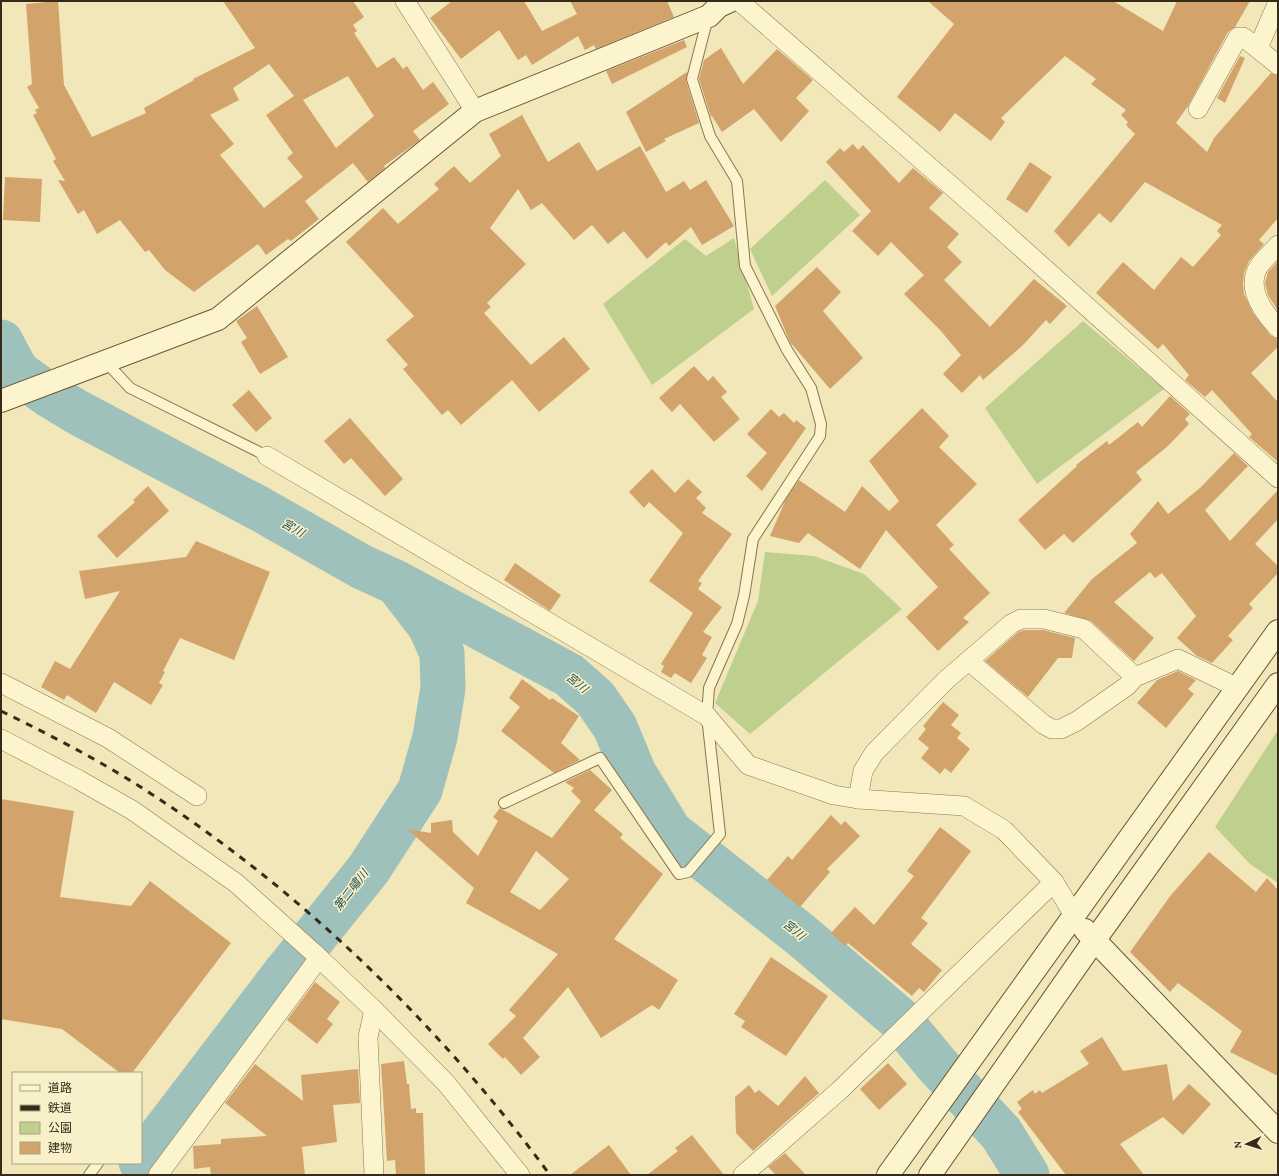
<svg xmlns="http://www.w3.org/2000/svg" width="1279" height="1176" font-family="'Crimson Pro','Noto Sans JP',serif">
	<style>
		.green { fill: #bfcf8d }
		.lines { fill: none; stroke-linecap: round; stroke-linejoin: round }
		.river { stroke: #9ec1bb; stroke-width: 45 }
		.building { fill: #d3a36c; fill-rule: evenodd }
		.lane-casing { stroke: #897653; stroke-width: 12 }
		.street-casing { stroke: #897653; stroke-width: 20 }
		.secondary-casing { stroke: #6a5736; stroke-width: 24 }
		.lane { stroke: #fcf4cd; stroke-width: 10 }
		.street { stroke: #fcf4cd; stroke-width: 19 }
		.secondary { stroke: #fcf4cd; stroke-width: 22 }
		.rail { stroke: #362b19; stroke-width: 3; stroke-dasharray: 7 7; stroke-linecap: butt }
		.labels { text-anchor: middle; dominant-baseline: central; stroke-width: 3; stroke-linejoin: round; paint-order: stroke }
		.water-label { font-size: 12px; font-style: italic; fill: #275457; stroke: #f8f0c9 }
	</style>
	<rect width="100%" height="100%" fill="#f1e7b9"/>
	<!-- green -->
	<g class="green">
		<polygon points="825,180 860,215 772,296 750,249"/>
		<polygon points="734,238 754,309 652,385 603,304 685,239 706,256"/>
		<polygon points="1083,321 1164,389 1037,484 985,408"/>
		<polygon points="765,552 814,556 864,574 902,609 750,734 715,703 758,601"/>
		<polygon points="1278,730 1278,883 1250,864 1215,827"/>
	</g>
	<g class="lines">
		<!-- river -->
		<g class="river">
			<polyline points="1,342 17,372 49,395 77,412 260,509 362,567 397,583 569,675 595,698 615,727 634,773 670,832 801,935 898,1018 938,1066 1001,1133 1027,1175"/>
			<polyline points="141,1162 286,972 368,870 420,790 435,737 443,688 442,653 430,626 400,587"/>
		</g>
	</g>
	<!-- building -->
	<g class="building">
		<path d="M58,1L64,85L92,137L146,113L144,108L194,80L193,79L255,48L223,1H353L364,17L353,25L357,31L354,33L377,68L394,57L403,69L407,66L423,90L433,82L449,104L413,131L420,140L384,166L385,168L368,182L353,163L305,201L319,219L291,241L288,239L266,255L258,244L194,292L165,270L149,250L145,252L120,220L97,234L84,210L78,214L58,180L65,181L53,161L56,159L33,115L37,113L35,110L39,108L27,87L32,84L26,4ZM269,64L294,96L266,115L293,153L287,158L303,177L264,208L220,155L234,144L210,115L239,100L233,88ZM348,76L374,116L336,148L303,100Z"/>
		<polygon points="452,1 524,1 542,31 577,14 570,1 667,1 674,17 596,49 594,45 585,50 578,36 532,65 526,55 518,60 499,30 461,59 430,18"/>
		<polygon points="928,1 1113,1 1163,31 1177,1 1250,1 1235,27 1228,32 1188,106 1176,123 1207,152 1214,138 1271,73 1278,76 1278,218 1259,240 1264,244 1249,261 1244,273 1243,284 1244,294 1253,313 1270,335 1278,339 1278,347 1251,373 1278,402 1278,462 1249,437 1252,434 1212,390 1205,397 1185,380 1189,375 1163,344 1158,349 1096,293 1123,262 1154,290 1181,257 1193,267 1221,235 1217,231 1222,225 1145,182 1111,223 1099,213 1069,247 1054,231 1135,134 1126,125 1128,122 1121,115 1126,110 1091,84 1096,79 1065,56 1001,118 1005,122 991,141 955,113 940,132 897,97 954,24"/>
		<polygon points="684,40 687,47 612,84 606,71"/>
		<polygon points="721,48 743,84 777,49 813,80 796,98 809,111 781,142 754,109 722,132 712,116 711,117 699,79 704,60"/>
		<polygon points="1240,56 1245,58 1225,103 1217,98"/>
		<polygon points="687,72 686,81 699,123 664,139 666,141 646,152 626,112"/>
		<polygon points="522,115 548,162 579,142 597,171 640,146 666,192 684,181 690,190 706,180 734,226 702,245 691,227 669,246 666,242 647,259 624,231 608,244 592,225 574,240 542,203 531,210 518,189 490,228 526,264 487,303 491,307 484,313 531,365 564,337 590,369 539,412 512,380 461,425 448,410 442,415 403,369 408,365 386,340 414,316 346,242 383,208 398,224 439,189 434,184 454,166 470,183 501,156 489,134"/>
		<polygon points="853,144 858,150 863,145 899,183 913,168 943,193 929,208 959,234 947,247 962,262 944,280 990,327 1034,279 1067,306 1050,324 1046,320 1023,345 983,380 980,375 962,393 943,374 961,355 940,330 904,294 924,275 891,242 878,256 852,231 871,211 826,162 840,148 844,152"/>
		<polygon points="1030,162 1052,177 1027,213 1006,199"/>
		<polygon points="5,177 42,179 40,222 3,220"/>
		<polygon points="1278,261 1278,311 1268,295 1265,283 1268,272"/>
		<polygon points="817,267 841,292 823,311 863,358 830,389 790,342 775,306"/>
		<polygon points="257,306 288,357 260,374 241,342 247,338 236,321"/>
		<polygon points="694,366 708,381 713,376 727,392 721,397 740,419 714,442 680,404 672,412 659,398"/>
		<polygon points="249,390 272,418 256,432 232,405"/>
		<polygon points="1170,396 1190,414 1185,419 1189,424 1168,446 1136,472 1142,480 1073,543 1064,534 1045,550 1018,520 1077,466 1076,465 1107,441 1109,445 1138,422 1142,427"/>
		<polygon points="922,408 949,436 939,447 977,484 936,525 954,545 949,549 990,593 963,618 969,622 938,651 906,617 938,587 886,530 860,569 808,533 799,543 770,536 786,499 799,480 845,512 862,486 889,511 899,501 869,461"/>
		<polygon points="771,409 779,417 784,413 794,423 796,420 806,428 762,491 746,476 767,453 747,434"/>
		<polygon points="350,418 403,479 385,496 351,458 344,464 324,441"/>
		<polygon points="1234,453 1248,466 1205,510 1230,541 1278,490 1278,519 1255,544 1278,566 1278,573 1249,604 1253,608 1228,636 1233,640 1212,663 1197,656 1177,638 1196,616 1162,573 1155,578 1150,572 1114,602 1154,638 1134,661 1091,621 1064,613 1092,579 1137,543 1130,534 1158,501 1168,514 1200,488"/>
		<polygon points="652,469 675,493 688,479 702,492 696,498 706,508 702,513 732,534 698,581 702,583 698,589 722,607 703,632 712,637 702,655 707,658 691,683 675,673 671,678 661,672 664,666 661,664 693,613 649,581 683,533 649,502 644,508 629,492"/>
		<polygon points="148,486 169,511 117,558 97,536 135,502 133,500"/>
		<polygon points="196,541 270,572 234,660 180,638 163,671 165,672 159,683 163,685 151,705 114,682 96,713 67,695 64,700 41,687 55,661 70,669 120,591 85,599 79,571 186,557"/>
		<polygon points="515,563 561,595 550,611 504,580"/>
		<polygon points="1024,630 1043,630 1075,638 1072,658 1058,658 1028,697 985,661 1017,633"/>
		<polygon points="1178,671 1196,680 1188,689 1194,694 1166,728 1137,703 1157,680"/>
		<polygon points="522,679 550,700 552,698 579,716 561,743 580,760 554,773 501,731 520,707 509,698"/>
		<polygon points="943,702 959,715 951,725 961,733 957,738 970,749 951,773 945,768 940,774 921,758 929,748 918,739 926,729 923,726"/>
		<path d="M590,770L612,790L594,810L623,834L620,838L663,874L614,939L678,980L659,1010L652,1005L601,1038L568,987L523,1038L540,1057L521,1075L505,1057L503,1059L488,1044L516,1016L509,1010L558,954L466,903L474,888L407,829L431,833V823L452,820L453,832L478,856L498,821L493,817L500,808L552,838L581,801L571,791L574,788L565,782ZM536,851L569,879L540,910L510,892Z"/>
		<polygon points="1,799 74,811 60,897 131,906 150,881 231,943 132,1073 120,1073 62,1029 1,1019"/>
		<polygon points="831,815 841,825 845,821 860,836 827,869 830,872 800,907 767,880 788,856 792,860"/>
		<polygon points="940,827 971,851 921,918 928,923 911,944 942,970 924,992 919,988 912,996 848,943 845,946 831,933 855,907 874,925 914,876 907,871"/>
		<polygon points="1209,852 1256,892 1267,878 1278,890 1278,1076 1230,1052 1242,1031 1178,983 1170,992 1130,952 1171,895"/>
		<polygon points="771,957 828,996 786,1056 741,1027 745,1021 734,1014"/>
		<polygon points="315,982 340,1002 327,1019 333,1024 317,1044 287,1020"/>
		<polygon points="1102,1037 1123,1071 1167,1064 1173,1101 1189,1084 1211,1104 1183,1135 1163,1117 1120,1144 1144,1175 1066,1175 1018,1112 1022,1109 1017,1102 1033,1090 1035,1094 1040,1090 1042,1093 1089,1064 1080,1051"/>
		<polygon points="404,1061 407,1084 409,1084 411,1109 416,1108 416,1113 423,1113 425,1175 396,1175 395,1160 387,1161 381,1064"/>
		<polygon points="888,1063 907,1084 879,1110 860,1089"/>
		<polygon points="255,1064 303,1101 301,1075 358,1069 360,1103 333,1105 337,1142 302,1147 305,1175 211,1175 210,1167 194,1169 193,1146 221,1144 221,1139 267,1136 225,1103"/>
		<polygon points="805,1076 819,1093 753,1151 736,1133 735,1097 749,1085 755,1093 759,1090 778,1106"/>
		<polygon points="692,1135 724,1175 647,1175 678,1151 675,1148"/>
		<polygon points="609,1145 631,1175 570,1175"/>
		<polygon points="785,1153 806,1175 776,1175 768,1167"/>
	</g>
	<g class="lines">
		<defs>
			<g id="lane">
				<polyline points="106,362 130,388 267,456"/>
				<polyline points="504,803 600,758 679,874 688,872 720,834 707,716 709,688 737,624 744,596 753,539 820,436 821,424 811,388 787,350 745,266 737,181 710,136 692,79 708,17"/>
				<polyline points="89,1175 98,1163"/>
			</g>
			<g id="street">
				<polyline points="405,1 475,111"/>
				<polyline points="739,1 987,217 1278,478"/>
				<polyline points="1258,48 1278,2"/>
				<polyline points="1198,109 1238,37 1243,37 1278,65"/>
				<path d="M1278,245C1272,252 1264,259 1259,266C1245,288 1263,312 1278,328"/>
				<polyline points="267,456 707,716 748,765 834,795 858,799 964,806 1004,830 1054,882 1075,917"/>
				<polyline points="969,661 1043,724 1052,729 1061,729 1077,721 1127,686 1135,677 1178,659 1238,688"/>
				<polyline points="1,683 108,738 197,796"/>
				<polyline points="1,739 79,780 132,810 236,883 314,953 374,1010 446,1083 520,1175"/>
				<polyline points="858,799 863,771 874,753 946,680 1011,624 1021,619 1044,619 1084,629 1135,677"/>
				<polyline points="158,1175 319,958"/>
				<polyline points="374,1175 368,1037 374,1010"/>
				<polyline points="743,1175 840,1090 1054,882"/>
			</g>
			<g id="secondary">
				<polyline points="1,401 218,319 475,111 709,16 719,6 730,1"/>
				<polyline points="1085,930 1278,1132"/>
				<polyline points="888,1175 1278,631"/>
				<polyline points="930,1175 1094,941 1278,684"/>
			</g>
		</defs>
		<!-- lane casing -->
		<use href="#lane" class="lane-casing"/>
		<!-- street casing -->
		<use href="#street" class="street-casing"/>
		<!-- secondary casing -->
		<use href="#secondary" class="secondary-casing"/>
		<!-- lane -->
		<use href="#lane" class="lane"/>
		<!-- street -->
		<use href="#street" class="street"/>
		<!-- secondary -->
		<use href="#secondary" class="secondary"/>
		<!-- rail -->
		<path class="rail" d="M1,711C48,734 95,758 139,786C299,888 438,1023 550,1175"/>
	</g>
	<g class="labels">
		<!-- water labels -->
		<g class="water-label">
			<text transform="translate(293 528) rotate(30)">宮川</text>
			<text transform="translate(577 683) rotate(39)">宮川</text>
			<text transform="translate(351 890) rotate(-52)">第二嘯川</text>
			<text transform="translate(794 930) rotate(39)">宮川</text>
		</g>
	</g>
	<!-- border -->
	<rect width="1279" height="1176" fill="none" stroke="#362b19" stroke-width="4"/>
	<!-- legend -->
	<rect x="12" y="1072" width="130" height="92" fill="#f8f0c9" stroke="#aaa183"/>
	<rect x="20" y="1085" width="20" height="6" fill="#fcf4cd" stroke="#aaa183"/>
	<text x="48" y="1092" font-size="12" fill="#362b19">道路</text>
	<rect x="20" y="1105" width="20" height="6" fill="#362b19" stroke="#aaa183"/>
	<text x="48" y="1112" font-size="12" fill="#362b19">鉄道</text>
	<rect x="20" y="1122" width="20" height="12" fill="#bfcf8d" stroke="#aaa183"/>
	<text x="48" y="1132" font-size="12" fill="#362b19">公園</text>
	<rect x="20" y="1142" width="20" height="12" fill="#d3a36c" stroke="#aaa183"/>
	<text x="48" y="1152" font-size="12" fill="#362b19">建物</text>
	<!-- north arrow -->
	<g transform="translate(1247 1144) rotate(266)" stroke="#f8f0c9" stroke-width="3" paint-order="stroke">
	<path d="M0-3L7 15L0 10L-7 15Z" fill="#362b19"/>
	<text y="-6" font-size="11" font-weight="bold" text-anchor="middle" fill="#362b19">N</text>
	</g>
</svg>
